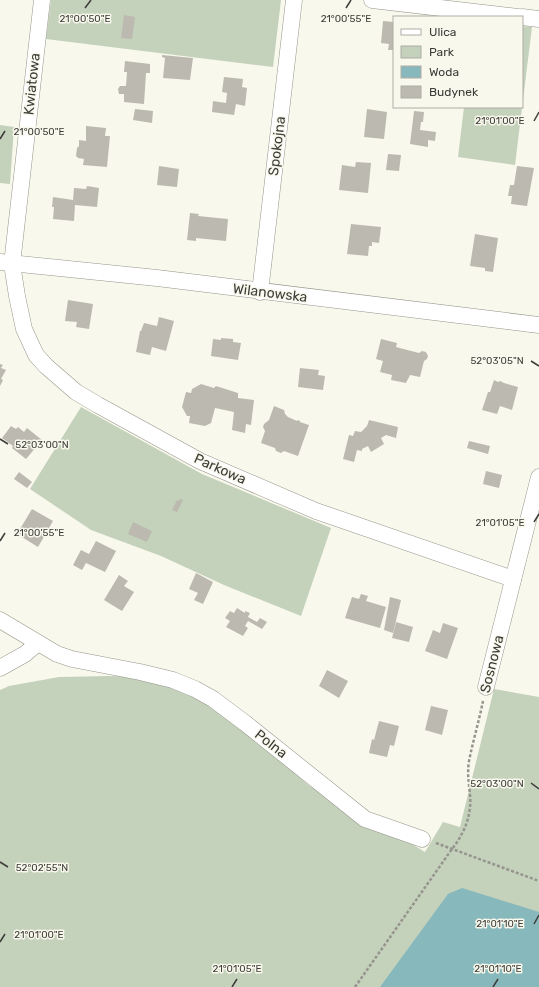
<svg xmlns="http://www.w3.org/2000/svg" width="539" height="987" font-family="Rubik,sans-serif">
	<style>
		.green { fill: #c4d1bb }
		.water { fill: #87b8bc }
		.building { fill: #bcbab0 }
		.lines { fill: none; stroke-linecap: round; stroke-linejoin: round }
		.minor-casing { stroke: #96958b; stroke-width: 17 }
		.path { stroke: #95948d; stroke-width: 2.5; stroke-dasharray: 3 2; stroke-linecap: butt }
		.minor { stroke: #fff; stroke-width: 16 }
		.ticks { fill: none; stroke: #3d3c38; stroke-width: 1.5 }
		.labels { text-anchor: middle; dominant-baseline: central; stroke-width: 3; stroke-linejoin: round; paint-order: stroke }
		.street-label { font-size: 14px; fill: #3d3c38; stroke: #f9f8ed }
		.ticks-label { font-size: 10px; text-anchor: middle; fill: #3d3c38; stroke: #f9f8ed; stroke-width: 3; stroke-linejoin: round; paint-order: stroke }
	</style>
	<rect width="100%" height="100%" fill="#f9f8ed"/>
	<!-- green -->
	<g class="green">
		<polygon points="51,0 281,0 273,67 46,39"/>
		<polygon points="522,26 532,27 515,165 458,157 464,107 522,107"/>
		<polygon points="0,125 14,127 10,184 0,183"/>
		<polygon points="81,407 202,474 331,528 301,616 224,585 161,556 91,530 30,489"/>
		<polygon points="109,676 143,677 201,699 282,761 308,785 341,805 397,835 425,852 443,822 460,827 494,689 539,697 539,987 0,987 0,690 9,686 59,677"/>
	</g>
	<!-- water -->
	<polygon class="water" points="462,888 539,912 539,987 380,987 448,894"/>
	<!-- building -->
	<g class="building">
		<polygon points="124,15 135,17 132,39 121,38"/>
		<polygon points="383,21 394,22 394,50 388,50 389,44 381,43"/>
		<polygon points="162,55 193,58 190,80 163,78 165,58 162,57"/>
		<polygon points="125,61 150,64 150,73 146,73 144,104 124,102 124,94 119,94 118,89 120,86 126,86 127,72 124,72"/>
		<polygon points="224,77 243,79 242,87 247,88 245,106 236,104 234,115 212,112 213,101 226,103 227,93 222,92"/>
		<polygon points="135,109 153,111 152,123 133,120"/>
		<polygon points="367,109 387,112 384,139 364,137"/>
		<polygon points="414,111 424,112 423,122 421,122 420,130 436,132 435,141 428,140 428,147 410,144"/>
		<polygon points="86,126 106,128 105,136 110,136 107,167 83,165 84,159 78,158 76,156 77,148 79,146 79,140 86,141"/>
		<polygon points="388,154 401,155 399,171 386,170"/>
		<polygon points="356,162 371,163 368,193 339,190 342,165 355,167"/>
		<polygon points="159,166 179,169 177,187 157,185"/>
		<polygon points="517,166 534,168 527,206 511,204 512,196 508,196 510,185 514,185"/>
		<polygon points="87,186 99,188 97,207 75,205 74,221 53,219 54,207 52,207 53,197 73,200 74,188 86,189"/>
		<polygon points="190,213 199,214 198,216 228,219 226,241 196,238 196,241 187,240"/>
		<polygon points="351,224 381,227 379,243 372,242 372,246 369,246 368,256 347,254"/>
		<polygon points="475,234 498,238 493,272 485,271 485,268 470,266"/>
		<polygon points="68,300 93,304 89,329 76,327 77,322 65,321"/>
		<polygon points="159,317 174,321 166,351 152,347 150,355 136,352 140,331 141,331 144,323 157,326"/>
		<polygon points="221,338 233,339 233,342 241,343 238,360 211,356 213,339 221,340"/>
		<polygon points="381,339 397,343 396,347 419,353 422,351 426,352 428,356 427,359 424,361 420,377 410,375 406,383 391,380 392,375 380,372 383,361 376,359"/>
		<polygon points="0,364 3,365 1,368 6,370 1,379 3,380 0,386"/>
		<polygon points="300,368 319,370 318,375 325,376 323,390 298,387"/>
		<polygon points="494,380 498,382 500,381 504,383 518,387 512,410 500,406 497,414 482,410 488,392 490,392"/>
		<polygon points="201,384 214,388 216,386 238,393 238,398 254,400 251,425 246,424 245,433 232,430 234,412 215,408 211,423 205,426 189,423 190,416 187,416 182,407 186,392 191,393 192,389"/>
		<polygon points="274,406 284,410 285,414 288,417 297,421 298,420 300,421 300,422 309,425 298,456 284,451 281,453 276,451 275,448 261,443 265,431 263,427 264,424 269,420"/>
		<polygon points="369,420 398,427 396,438 386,435 381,438 384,444 371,452 368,446 362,449 362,451 357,450 354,462 343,459 349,435 353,436 355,431 361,432 367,426"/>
		<polygon points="11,426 16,429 18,427 24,432 27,428 42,440 26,459 12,448 13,446 2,438"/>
		<polygon points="469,441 490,446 488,454 467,448"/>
		<polygon points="486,471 502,475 499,488 483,484"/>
		<polygon points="19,472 32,482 27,488 14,479"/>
		<polygon points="180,499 183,500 177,512 172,510 177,500 179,501"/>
		<polygon points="32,509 53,521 38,547 17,534"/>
		<polygon points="133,522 152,531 147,542 128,534"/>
		<polygon points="96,541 116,551 105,572 86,563 82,570 73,565 81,550 89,554"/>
		<polygon points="196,573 213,582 203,604 194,600 198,593 189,589"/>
		<polygon points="119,575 128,581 124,586 134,592 122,611 104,600"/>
		<polygon points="361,594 368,596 366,601 386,607 380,628 345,618 352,597 359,599"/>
		<polygon points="390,597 401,600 393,633 384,630"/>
		<polygon points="237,608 245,613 245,611 250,613 248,617 257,622 260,618 267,622 262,629 248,621 245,626 248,628 243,636 226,627 230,621 225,618 230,611 234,613"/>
		<polygon points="396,622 413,627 409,642 392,638"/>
		<polygon points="443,623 458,628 447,659 425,651 433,630 440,633"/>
		<polygon points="327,670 348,681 339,698 319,686"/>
		<polygon points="431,706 448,710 442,735 425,730"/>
		<polygon points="379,721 399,726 394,746 390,745 387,757 369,753 372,739 374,740"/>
	</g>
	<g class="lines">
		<defs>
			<g id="minor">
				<polyline points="42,0 12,264 17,296 24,329 36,355 46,366 76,392 98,405 200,461 316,511 513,579"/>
				<polyline points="372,0 518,17"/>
				<polyline points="522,17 539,19"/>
				<polyline points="0,262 157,278 539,325"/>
				<polyline points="260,292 294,0"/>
				<polyline points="0,620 57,654 72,659 140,672 173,680 195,689 213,699 245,723 365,819 422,839"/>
				<polyline points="0,668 25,654 38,643"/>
				<polyline points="486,687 539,477"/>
			</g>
		</defs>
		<!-- minor casing -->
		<use href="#minor" class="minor-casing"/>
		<!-- path -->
		<g class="path">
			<polyline points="436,843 539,881"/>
			<path d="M355,987L452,849C464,834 472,815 470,795C469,782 467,775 469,761C473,741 479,721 483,701"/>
		</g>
		<!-- minor -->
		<use href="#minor" class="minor"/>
	</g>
	<!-- ticks -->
	<path class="ticks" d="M85,8L91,0M346,8L351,0M534,121L539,112M0,139L5,131M531,361L539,366M0,439L8,444M534,522L539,514M0,541L5,533M531,783L539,789M0,862L8,867M534,924L539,915M0,942L5,934M232,987L237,979M493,987L498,979"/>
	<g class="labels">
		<!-- street labels -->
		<g class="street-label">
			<text transform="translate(32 84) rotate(-84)">Kwiatowa</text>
			<text transform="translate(277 146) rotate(-83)">Spokojna</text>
			<text transform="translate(270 293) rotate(7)">Wilanowska</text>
			<text transform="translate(220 469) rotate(24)">Parkowa</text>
			<text transform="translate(492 664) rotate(-76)">Sosnowa</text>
			<text transform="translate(271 744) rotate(38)">Polna</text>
		</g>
	</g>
	<g class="ticks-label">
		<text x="85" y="22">21°00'50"E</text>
		<text x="346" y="22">21°00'55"E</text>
		<text x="500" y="124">21°01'00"E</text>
		<text x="39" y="135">21°00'50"E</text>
		<text x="497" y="364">52°03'05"N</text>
		<text x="42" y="448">52°03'00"N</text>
		<text x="500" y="526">21°01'05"E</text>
		<text x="39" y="536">21°00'55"E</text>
		<text x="497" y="787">52°03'00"N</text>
		<text x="42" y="871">52°02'55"N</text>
		<text x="500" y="927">21°01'10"E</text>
		<text x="39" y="938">21°01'00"E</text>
		<text x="237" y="972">21°01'05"E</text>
		<text x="498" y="972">21°01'10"E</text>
	</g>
	<!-- legend -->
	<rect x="393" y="16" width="130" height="92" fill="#f9f8ed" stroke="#aeada5"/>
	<rect x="401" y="29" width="20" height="6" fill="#ffffff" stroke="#aeada5"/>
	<text x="429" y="36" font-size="12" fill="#3d3c38">Ulica</text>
	<rect x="401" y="46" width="20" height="12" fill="#c4d1bb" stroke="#aeada5"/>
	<text x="429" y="56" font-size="12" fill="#3d3c38">Park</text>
	<rect x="401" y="66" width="20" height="12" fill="#87b8bc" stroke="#aeada5"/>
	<text x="429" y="76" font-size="12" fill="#3d3c38">Woda</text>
	<rect x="401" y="86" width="20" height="12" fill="#bcbab0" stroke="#aeada5"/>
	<text x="429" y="96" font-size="12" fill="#3d3c38">Budynek</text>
</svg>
